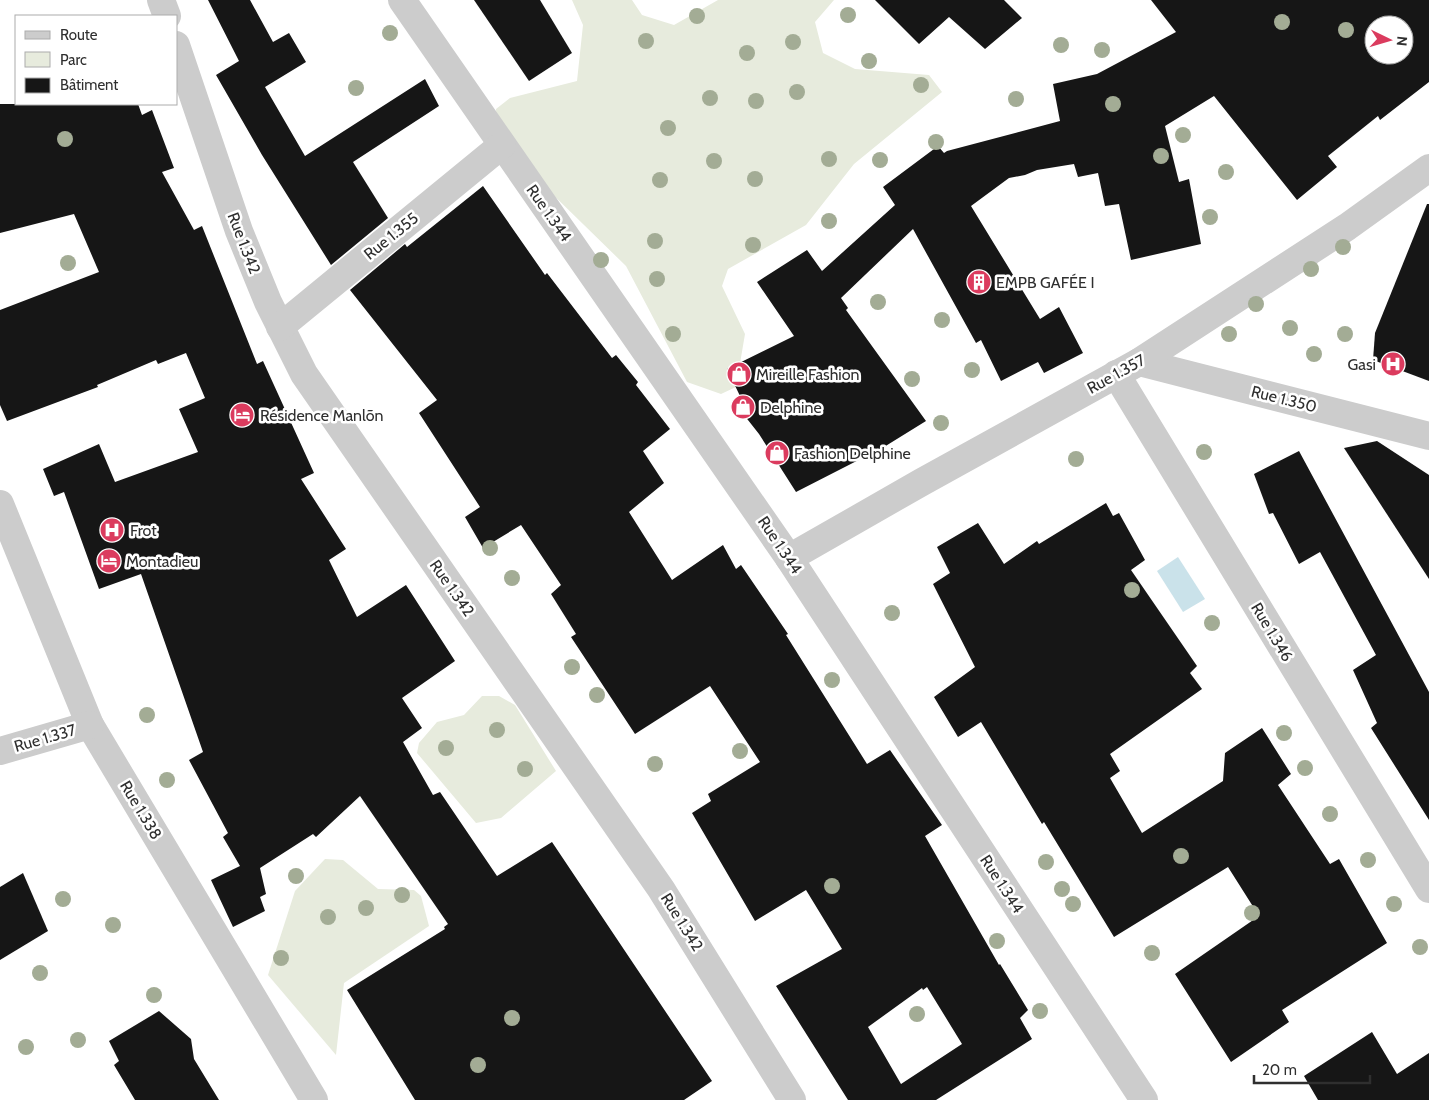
<svg xmlns="http://www.w3.org/2000/svg" width="1429" height="1100" font-family="Cabin,sans-serif">
	<style>
		.green { fill: #e7ebdd }
		.water { fill: #cae2ea }
		.building { fill: #161616; fill-rule: evenodd }
		.lines { fill: none; stroke-linecap: round; stroke-linejoin: round }
		.minor { stroke: #ccc; stroke-width: 28 }
		.tree { fill: #a3ac95 }
		.labels { text-anchor: middle; dominant-baseline: central; stroke-width: 5; stroke-linejoin: round; paint-order: stroke }
		.street-label { font-size: 16px; fill: #2f2f2f; stroke: #fff }
		.poi-label { font-size: 16px; fill: #2f2f2f; stroke: #fff; text-anchor: start }
	</style>
	<rect width="100%" height="100%" fill="#fff"/>
	<!-- green -->
	<g class="green">
		<polygon points="572,0 632,0 642,15 674,25 718,0 834,0 815,22 823,53 855,69 929,75 942,92 854,164 806,225 728,269 722,286 745,334 736,387 721,394 687,382 626,266 502,145 497,128 496,109 510,98 577,81 583,25"/>
		<polygon points="482,696 499,696 515,705 556,771 501,818 476,823 417,753 419,743 437,722 464,715"/>
		<polygon points="325,859 343,860 378,889 414,890 421,896 429,926 344,983 336,1055 268,975 295,891"/>
	</g>
	<!-- water -->
	<polygon class="water" points="1178,557 1205,599 1183,612 1157,571"/>
	<!-- building -->
	<g class="building">
		<polygon points="208,0 250,0 273,42 289,33 306,62 265,87 305,156 425,79 439,106 353,162 388,218 331,265 262,155 216,75 239,61"/>
		<polygon points="474,0 540,0 572,53 529,81"/>
		<polygon points="875,0 1004,0 1022,18 985,49 949,17 919,44"/>
		<path d="M1151,0H1429V82L1380,120L1378,116L1328,156L1337,167L1297,200L1214,96L1165,126L1179,182L1189,179L1201,244L1131,260L1119,204L1105,206L1098,173L1078,177L1074,164L1037,170L1025,175L1009,178L971,206L1040,319L1059,307L1083,353L1044,373L1038,362L1001,381L981,340L976,343L913,229L841,298L848,308L846,310L926,421L884,447L796,492L759,434L733,401L740,396L727,369L794,336L757,282L807,250L822,271L895,205L883,187L938,146L944,153L947,151L1060,121L1053,84L1097,74L1176,32ZM1374,25H1404V55H1374Z"/>
		<polygon points="0,104 138,104 142,115 152,110 174,168 162,172 194,230 202,226 257,364 263,361 314,473 301,479 346,549 329,560 357,617 406,585 455,661 402,698 422,728 403,742 433,795 440,792 497,876 552,842 712,1081 684,1100 415,1100 347,990 445,929 444,927 448,924 360,796 316,837 313,834 260,868 266,894 260,897 265,911 233,927 211,880 240,866 223,837 228,833 189,760 203,752 141,574 99,589 64,492 54,496 43,469 99,444 115,482 198,452 179,409 205,398 186,353 158,364 156,360 97,385 98,387 7,421 0,405 0,310 99,272 74,214 0,233"/>
		<path d="M483,186L545,275L547,273L612,358L616,355L638,382L636,385L670,429L643,451L664,483L629,512L672,580L723,545L736,569L741,565L788,634L786,635L867,764L890,750L942,825L925,836L999,965L1000,964L1028,1010L1020,1018L1032,1039L936,1100H848L776,986L842,949L806,890L755,921L692,813L711,801L708,794L760,762L710,686L635,734L571,637L576,634L551,594L561,585L521,525L483,548L465,517L480,507L419,413L437,400L350,290L405,244L407,247ZM927,987L962,1044L901,1084L868,1027L922,988L923,990Z"/>
		<polygon points="1427,204 1429,204 1429,381 1373,360 1375,333"/>
		<polygon points="1377,441 1429,475 1429,579 1344,448"/>
		<polygon points="1299,451 1429,692 1429,820 1371,728 1377,723 1353,670 1376,655 1320,552 1299,564 1273,513 1269,514 1254,474"/>
		<polygon points="1106,503 1113,516 1119,513 1145,560 1131,570 1197,666 1190,673 1202,689 1110,754 1120,771 1110,778 1142,833 1223,781 1225,753 1262,728 1291,774 1278,785 1330,864 1339,859 1387,943 1282,1010 1289,1022 1231,1062 1175,974 1259,916 1228,867 1114,937 1044,822 1042,824 981,722 958,737 934,697 975,667 933,584 950,573 937,547 978,523 1004,564 1037,541 1039,544"/>
		<polygon points="23,873 48,931 0,960 0,887"/>
		<polygon points="159,1011 191,1039 194,1059 219,1100 135,1100 114,1065 119,1061 109,1041"/>
		<polygon points="1372,1032 1397,1074 1429,1053 1429,1100 1318,1100 1304,1076"/>
	</g>
	<g class="lines">
		<!-- minor -->
		<g class="minor">
			<polyline points="161,0 167,16"/>
			<polyline points="402,0 789,558 1144,1100"/>
			<polyline points="176,45 239,231 268,302 304,374 661,889 792,1100"/>
			<polyline points="280,327 502,145"/>
			<polyline points="1139,362 1429,436"/>
			<polyline points="1116,374 1429,889"/>
			<polyline points="0,504 90,725 314,1100"/>
			<polyline points="789,558 922,482 1139,362 1347,227 1429,168"/>
			<polyline points="0,751 90,725"/>
		</g>
	</g>
	<!-- trees -->
	<g class="tree">
		<circle cx="848" cy="15" r="8"/>
		<circle cx="697" cy="16" r="8"/>
		<circle cx="1282" cy="22" r="8"/>
		<circle cx="1346" cy="30" r="8"/>
		<circle cx="390" cy="33" r="8"/>
		<circle cx="646" cy="41" r="8"/>
		<circle cx="793" cy="42" r="8"/>
		<circle cx="1061" cy="45" r="8"/>
		<circle cx="1102" cy="50" r="8"/>
		<circle cx="747" cy="53" r="8"/>
		<circle cx="869" cy="61" r="8"/>
		<circle cx="921" cy="85" r="8"/>
		<circle cx="356" cy="88" r="8"/>
		<circle cx="797" cy="92" r="8"/>
		<circle cx="710" cy="98" r="8"/>
		<circle cx="1016" cy="99" r="8"/>
		<circle cx="756" cy="101" r="8"/>
		<circle cx="1113" cy="104" r="8"/>
		<circle cx="668" cy="128" r="8"/>
		<circle cx="1183" cy="135" r="8"/>
		<circle cx="65" cy="139" r="8"/>
		<circle cx="936" cy="142" r="8"/>
		<circle cx="1161" cy="156" r="8"/>
		<circle cx="829" cy="159" r="8"/>
		<circle cx="880" cy="160" r="8"/>
		<circle cx="714" cy="161" r="8"/>
		<circle cx="1226" cy="172" r="8"/>
		<circle cx="755" cy="179" r="8"/>
		<circle cx="660" cy="180" r="8"/>
		<circle cx="1210" cy="217" r="8"/>
		<circle cx="829" cy="221" r="8"/>
		<circle cx="655" cy="241" r="8"/>
		<circle cx="753" cy="245" r="8"/>
		<circle cx="1343" cy="247" r="8"/>
		<circle cx="601" cy="260" r="8"/>
		<circle cx="68" cy="263" r="8"/>
		<circle cx="1311" cy="269" r="8"/>
		<circle cx="657" cy="279" r="8"/>
		<circle cx="878" cy="302" r="8"/>
		<circle cx="1256" cy="304" r="8"/>
		<circle cx="942" cy="320" r="8"/>
		<circle cx="1290" cy="328" r="8"/>
		<circle cx="673" cy="334" r="8"/>
		<circle cx="1229" cy="334" r="8"/>
		<circle cx="1345" cy="334" r="8"/>
		<circle cx="1314" cy="354" r="8"/>
		<circle cx="972" cy="370" r="8"/>
		<circle cx="912" cy="379" r="8"/>
		<circle cx="941" cy="423" r="8"/>
		<circle cx="1204" cy="452" r="8"/>
		<circle cx="1076" cy="459" r="8"/>
		<circle cx="490" cy="548" r="8"/>
		<circle cx="512" cy="578" r="8"/>
		<circle cx="1132" cy="590" r="8"/>
		<circle cx="892" cy="613" r="8"/>
		<circle cx="1212" cy="623" r="8"/>
		<circle cx="572" cy="667" r="8"/>
		<circle cx="832" cy="680" r="8"/>
		<circle cx="597" cy="695" r="8"/>
		<circle cx="147" cy="715" r="8"/>
		<circle cx="497" cy="730" r="8"/>
		<circle cx="1284" cy="733" r="8"/>
		<circle cx="446" cy="748" r="8"/>
		<circle cx="740" cy="751" r="8"/>
		<circle cx="655" cy="764" r="8"/>
		<circle cx="1305" cy="768" r="8"/>
		<circle cx="525" cy="769" r="8"/>
		<circle cx="167" cy="780" r="8"/>
		<circle cx="1330" cy="814" r="8"/>
		<circle cx="1181" cy="856" r="8"/>
		<circle cx="1368" cy="860" r="8"/>
		<circle cx="1046" cy="862" r="8"/>
		<circle cx="296" cy="876" r="8"/>
		<circle cx="832" cy="886" r="8"/>
		<circle cx="1062" cy="889" r="8"/>
		<circle cx="402" cy="895" r="8"/>
		<circle cx="63" cy="899" r="8"/>
		<circle cx="1073" cy="904" r="8"/>
		<circle cx="1394" cy="904" r="8"/>
		<circle cx="366" cy="908" r="8"/>
		<circle cx="1252" cy="913" r="8"/>
		<circle cx="328" cy="917" r="8"/>
		<circle cx="113" cy="925" r="8"/>
		<circle cx="997" cy="941" r="8"/>
		<circle cx="1420" cy="947" r="8"/>
		<circle cx="1152" cy="953" r="8"/>
		<circle cx="281" cy="958" r="8"/>
		<circle cx="40" cy="973" r="8"/>
		<circle cx="154" cy="995" r="8"/>
		<circle cx="1040" cy="1011" r="8"/>
		<circle cx="917" cy="1014" r="8"/>
		<circle cx="512" cy="1018" r="8"/>
		<circle cx="78" cy="1040" r="8"/>
		<circle cx="26" cy="1047" r="8"/>
		<circle cx="478" cy="1065" r="8"/>
	</g>
	<!-- icons -->
	<defs>
		<symbol id="building-disc" viewBox="-11 -11 22 22"><circle r="9.5" fill="#db3b5e" stroke="#fff"/><path d="M-4-6H4V6H1V3H-1V6H-4ZM-2.5-4.3h1.7v1.8h-1.7ZM.8-4.3h1.7v1.8H.8ZM-2.5-1h1.7V.8h-1.7ZM.8-1h1.7V.8H.8Z" fill="#fff"/></symbol>
		<symbol id="hospital-disc" viewBox="-11 -11 22 22"><circle r="9.5" fill="#db3b5e" stroke="#fff"/><path d="M-5-5h3v3.5h4V-5h3V5h-3V1.5h-4V5h-3Z" fill="#fff"/></symbol>
		<symbol id="shop-disc" viewBox="-11 -11 22 22"><circle r="9.5" fill="#db3b5e" stroke="#fff"/><path d="M-5-2.5h2.3a2.7 3.5 0 0 1 5.4 0H5L5.5 6h-11ZM-1.5-2.5h3a1.5 2.3 0 0 0-3 0Z" fill="#fff"/></symbol>
		<symbol id="hotel-disc" viewBox="-11 -11 22 22"><circle r="9.5" fill="#db3b5e" stroke="#fff"/><path d="M-6-4.5h1.5V1H6V5H4.5V3h-9V5H-6ZM-4 0a1.8 1.8 0 1 1 3.6 0ZM.5 0V-2.5h3Q6-2.5 6 0Z" fill="#fff"/></symbol>
	</defs>
	<g fill-rule="evenodd">
		<use href="#building-disc" x="965" y="268" width="28" height="28"/>
		<use href="#hospital-disc" x="1379" y="350" width="28" height="28"/>
		<use href="#shop-disc" x="725" y="360" width="28" height="28"/>
		<use href="#shop-disc" x="729" y="393" width="28" height="28"/>
		<use href="#hotel-disc" x="228" y="401" width="28" height="28"/>
		<use href="#shop-disc" x="763" y="439" width="28" height="28"/>
		<use href="#hospital-disc" x="98" y="516" width="28" height="28"/>
		<use href="#hotel-disc" x="95" y="547" width="28" height="28"/>
	</g>
	<g class="labels">
		<!-- street labels -->
		<g class="street-label">
			<text transform="translate(549 213) rotate(55)">Rue 1.344</text>
			<text transform="translate(391 236) rotate(-39)">Rue 1.355</text>
			<text transform="translate(244 243) rotate(69)">Rue 1.342</text>
			<text transform="translate(1116 374) rotate(-29)">Rue 1.357</text>
			<text transform="translate(1284 399) rotate(14)">Rue 1.350</text>
			<text transform="translate(780 545) rotate(56)">Rue 1.344</text>
			<text transform="translate(452 588) rotate(55)">Rue 1.342</text>
			<text transform="translate(1272 632) rotate(59)">Rue 1.346</text>
			<text transform="translate(45 738) rotate(-16)">Rue 1.337</text>
			<text transform="translate(141 810) rotate(59)">Rue 1.338</text>
			<text transform="translate(1002 884) rotate(57)">Rue 1.344</text>
			<text transform="translate(682 922) rotate(58)">Rue 1.342</text>
		</g>
		<!-- poi labels -->
		<g class="poi-label">
			<text x="996" y="282">EMPB GAFÉE I</text>
			<text x="1376" y="364" text-anchor="end">Gasi</text>
			<text x="756" y="374">Mireille Fashion</text>
			<text x="760" y="407">Delphine</text>
			<text x="260" y="415">Résidence Manlõn</text>
			<text x="794" y="453">Fashion Delphine</text>
			<text x="130" y="530">Frot</text>
			<text x="126" y="561">Montadieu</text>
		</g>
	</g>
	<!-- legend -->
	<rect x="15" y="15" width="162" height="90" fill="#ffffff" stroke="#acacac"/>
	<rect x="25" y="31" width="25" height="8" fill="#cccccc" stroke="#acacac"/>
	<text x="60" y="40" font-size="15" fill="#2f2f2f">Route</text>
	<rect x="25" y="52" width="25" height="15" fill="#e7ebdd" stroke="#acacac"/>
	<text x="60" y="65" font-size="15" fill="#2f2f2f">Parc</text>
	<rect x="25" y="78" width="25" height="15" fill="#161616" stroke="#acacac"/>
	<text x="60" y="90" font-size="15" fill="#2f2f2f">Bâtiment</text>
	<!-- north arrow -->
	<g transform="translate(1389 40) rotate(95)"><circle r="24" fill="#ffffff" stroke="#acacac"/>
	<path d="M0-4L9 19L0 12L-9 19Z" fill="#db3b5e"/>
	<text y="-8" font-size="14" font-weight="bold" text-anchor="middle" fill="#2f2f2f">N</text>
	</g>
	<!-- scale -->
	<path d="M1254 1075v8h116v-8" fill="none" stroke="#2f2f2f" stroke-width="2.5"/>
	<text x="1262" y="1075" font-size="15" fill="#2f2f2f" stroke="#ffffff" stroke-width="4" paint-order="stroke">20 m</text>
</svg>
